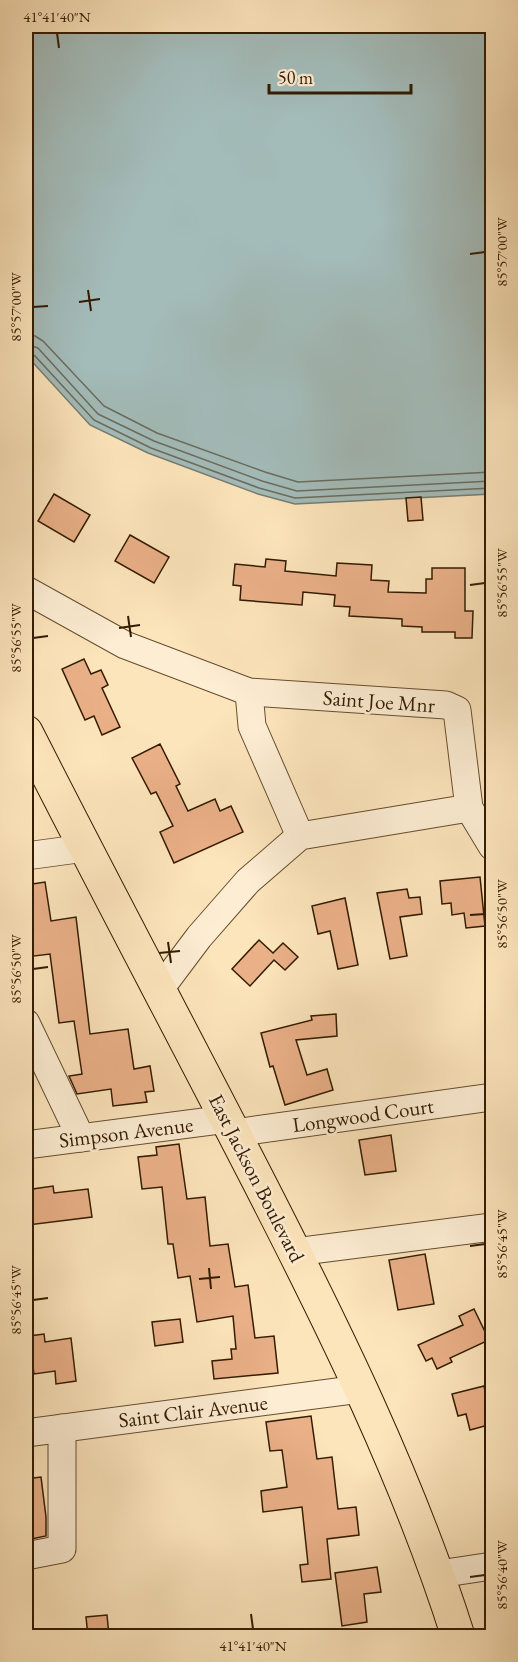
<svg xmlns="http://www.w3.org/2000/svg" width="518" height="1662" font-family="'EB Garamond',serif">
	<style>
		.water { fill: #a3bcba; stroke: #767c70; stroke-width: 1.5 }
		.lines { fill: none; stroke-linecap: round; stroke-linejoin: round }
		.shore { stroke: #6b6c5d; stroke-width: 1.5 }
		.building { fill: #eab088; stroke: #331b00; stroke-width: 1.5 }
		.minor-casing { stroke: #654d2f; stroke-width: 29 }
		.major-casing { stroke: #331b00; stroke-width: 35 }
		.minor { stroke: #fdedd3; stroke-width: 27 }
		.major { stroke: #fce4bb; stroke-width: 33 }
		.ticks { fill: none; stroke: #331b00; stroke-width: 2 }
		.labels { text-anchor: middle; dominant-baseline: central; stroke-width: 5; stroke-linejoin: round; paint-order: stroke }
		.street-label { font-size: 21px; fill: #331b00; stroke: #fdedd3 }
		.neatline { fill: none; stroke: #331b00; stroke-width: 2 }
		.ticks-label { font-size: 15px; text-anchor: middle; fill: #331b00 }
	</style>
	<rect width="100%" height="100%" fill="#fce4bb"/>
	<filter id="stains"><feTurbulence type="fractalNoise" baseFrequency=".00333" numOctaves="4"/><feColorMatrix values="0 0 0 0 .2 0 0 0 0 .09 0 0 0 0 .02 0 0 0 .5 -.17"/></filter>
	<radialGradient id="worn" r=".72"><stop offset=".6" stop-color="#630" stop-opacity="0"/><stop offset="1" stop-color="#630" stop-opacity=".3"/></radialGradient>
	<!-- water -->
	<polygon class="water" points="26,26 492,26 492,494 295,504 258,494 148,453 90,425 26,355"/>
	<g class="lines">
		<!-- shore -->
		<g class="shore">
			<polyline points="26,334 35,336 43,341 104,406 157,433 265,472 298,482 492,472"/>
			<polyline points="26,344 38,348 98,414 154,441 262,481 297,491 492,481"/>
			<polyline points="26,351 30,352 35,356 94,420 151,448 259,488 295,498 492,488"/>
		</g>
	</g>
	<!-- building -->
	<g class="building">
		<polygon points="54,494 90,515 74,542 38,521"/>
		<polygon points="421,497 423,520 408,521 406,498"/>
		<polygon points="130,535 169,557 154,583 115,561"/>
		<polygon points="266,559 286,561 285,571 336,576 337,563 372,565 371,580 389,581 388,592 426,593 426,579 432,579 432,568 465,568 465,611 473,611 472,638 455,638 455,632 422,632 422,627 402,626 402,619 349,616 350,607 334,606 335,595 303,592 302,605 240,600 241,586 233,585 235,564 265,567"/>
		<polygon points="84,659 91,674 101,670 108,685 102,688 120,727 102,735 94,716 85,720 62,669"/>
		<polygon points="160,744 180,784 176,786 188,811 215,799 220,811 231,806 243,832 174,863 160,832 173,826 156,792 151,794 132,758"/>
		<polygon points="480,877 485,926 466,928 464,913 452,915 451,903 442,904 440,881"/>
		<polygon points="45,882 51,921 76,917 90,1034 128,1029 134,1069 150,1066 154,1091 145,1092 147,1102 113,1106 111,1089 77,1094 69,1076 82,1074 74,1021 59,1023 50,954 26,957 26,885"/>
		<polygon points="407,889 409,898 420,897 422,914 400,917 407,956 390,959 377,893"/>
		<polygon points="345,898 358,965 338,969 330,931 318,934 312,906"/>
		<polygon points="259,940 273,953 283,943 298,957 285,970 274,960 250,986 232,969"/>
		<polygon points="336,1014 337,1036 296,1040 307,1075 327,1069 333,1090 285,1105 273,1066 270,1067 261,1033 312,1020 311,1016"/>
		<polygon points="391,1135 396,1171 365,1175 359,1140"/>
		<polygon points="179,1144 187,1199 205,1197 210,1246 228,1244 235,1287 248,1285 255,1338 274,1336 278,1373 214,1379 212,1361 232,1359 231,1349 236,1349 233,1316 197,1322 190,1276 178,1278 173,1244 168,1244 162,1187 142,1189 138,1157 157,1155 156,1147"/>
		<polygon points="53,1186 54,1193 88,1189 92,1217 28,1225 26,1190"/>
		<polygon points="425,1254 434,1304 398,1310 389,1260"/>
		<polygon points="474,1309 489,1340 450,1358 452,1362 437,1369 432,1358 426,1361 418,1345 463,1325 459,1316"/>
		<polygon points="180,1319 183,1342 155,1346 152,1322"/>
		<polygon points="44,1334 45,1342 71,1338 76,1381 56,1384 55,1371 34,1374 29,1336"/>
		<polygon points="484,1386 492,1424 470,1430 466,1414 458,1416 452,1394"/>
		<polygon points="311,1416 317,1459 332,1457 338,1509 356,1507 359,1535 327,1539 331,1579 302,1582 300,1565 308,1564 302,1507 263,1512 261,1491 287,1487 282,1450 270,1451 266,1422"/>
		<polygon points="41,1477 46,1517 46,1536 26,1540 26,1479"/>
		<polygon points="377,1567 381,1592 364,1594 367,1622 342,1626 335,1573"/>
		<polygon points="107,1615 109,1636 88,1636 86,1617"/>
	</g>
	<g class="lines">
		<defs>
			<g id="minor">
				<polyline points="26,590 125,645 249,692 446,705 457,710 469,808 300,836 248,881 199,937 160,989"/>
				<polyline points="249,692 252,726 300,836"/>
				<polyline points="469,808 492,846"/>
				<polyline points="26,856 85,848"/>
				<polyline points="26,1023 81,1138"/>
				<polyline points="234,1133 492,1097"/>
				<polyline points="26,1145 227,1119"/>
				<polyline points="295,1252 492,1227"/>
				<polyline points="26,1433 360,1389"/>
				<polyline points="26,1556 62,1549 62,1428"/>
				<polyline points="439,1574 492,1566"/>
			</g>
			<path id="major" d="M26,732C102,882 181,1030 258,1180C334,1328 408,1478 458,1636"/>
		</defs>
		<!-- minor casing -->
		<use href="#minor" class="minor-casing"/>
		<!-- major casing -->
		<use href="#major" class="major-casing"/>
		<!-- minor -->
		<use href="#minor" class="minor"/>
		<!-- major -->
		<use href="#major" class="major"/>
	</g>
	<!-- ticks -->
	<path class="ticks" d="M57,33L59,48M470,254L485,252M88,290L91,311M79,302L100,299M33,307L48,306M470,585L485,583M128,616L131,637M119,628L140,625M33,638L48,636M470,915L485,914M168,942L171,963M159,953L180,951M33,969L48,967M470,1246L485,1244M209,1268L211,1289M199,1279L220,1277M33,1300L48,1298M470,1577L485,1575M251,1614L253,1629"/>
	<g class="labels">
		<!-- street labels -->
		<g class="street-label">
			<text transform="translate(379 701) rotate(4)">Saint Joe Mnr</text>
			<text transform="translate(363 1115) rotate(-8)">Longwood Court</text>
			<text transform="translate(126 1132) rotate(-7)">Simpson Avenue</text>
			<text transform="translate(257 1178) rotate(63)">East Jackson Boulevard</text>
			<text transform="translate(193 1411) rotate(-7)">Saint Clair Avenue</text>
		</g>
	</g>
	<!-- margin -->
	<rect width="518" height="1662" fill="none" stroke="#fce4bb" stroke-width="66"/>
	<!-- scale -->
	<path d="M269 84v9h142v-9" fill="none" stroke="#331b00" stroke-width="3"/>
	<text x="278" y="84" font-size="18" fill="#331b00" stroke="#fdedd3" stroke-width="4.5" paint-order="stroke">50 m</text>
	<rect x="33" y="33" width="452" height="1596" class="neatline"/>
	<g class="ticks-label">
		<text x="57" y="22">41°41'40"N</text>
		<text transform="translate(502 252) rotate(-90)" y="5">85°57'00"W</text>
		<text transform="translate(16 307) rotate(-90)" y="5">85°57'00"W</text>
		<text transform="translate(502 583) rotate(-90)" y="5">85°56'55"W</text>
		<text transform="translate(16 638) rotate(-90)" y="5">85°56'55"W</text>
		<text transform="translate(502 914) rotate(-90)" y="5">85°56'50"W</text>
		<text transform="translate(16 969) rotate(-90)" y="5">85°56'50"W</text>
		<text transform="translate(502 1244) rotate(-90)" y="5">85°56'45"W</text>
		<text transform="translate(16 1300) rotate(-90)" y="5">85°56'45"W</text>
		<text transform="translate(502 1575) rotate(-90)" y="5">85°56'40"W</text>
		<text x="253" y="1651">41°41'40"N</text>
	</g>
	<rect width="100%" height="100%" filter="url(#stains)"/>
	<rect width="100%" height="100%" fill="url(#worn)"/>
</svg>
